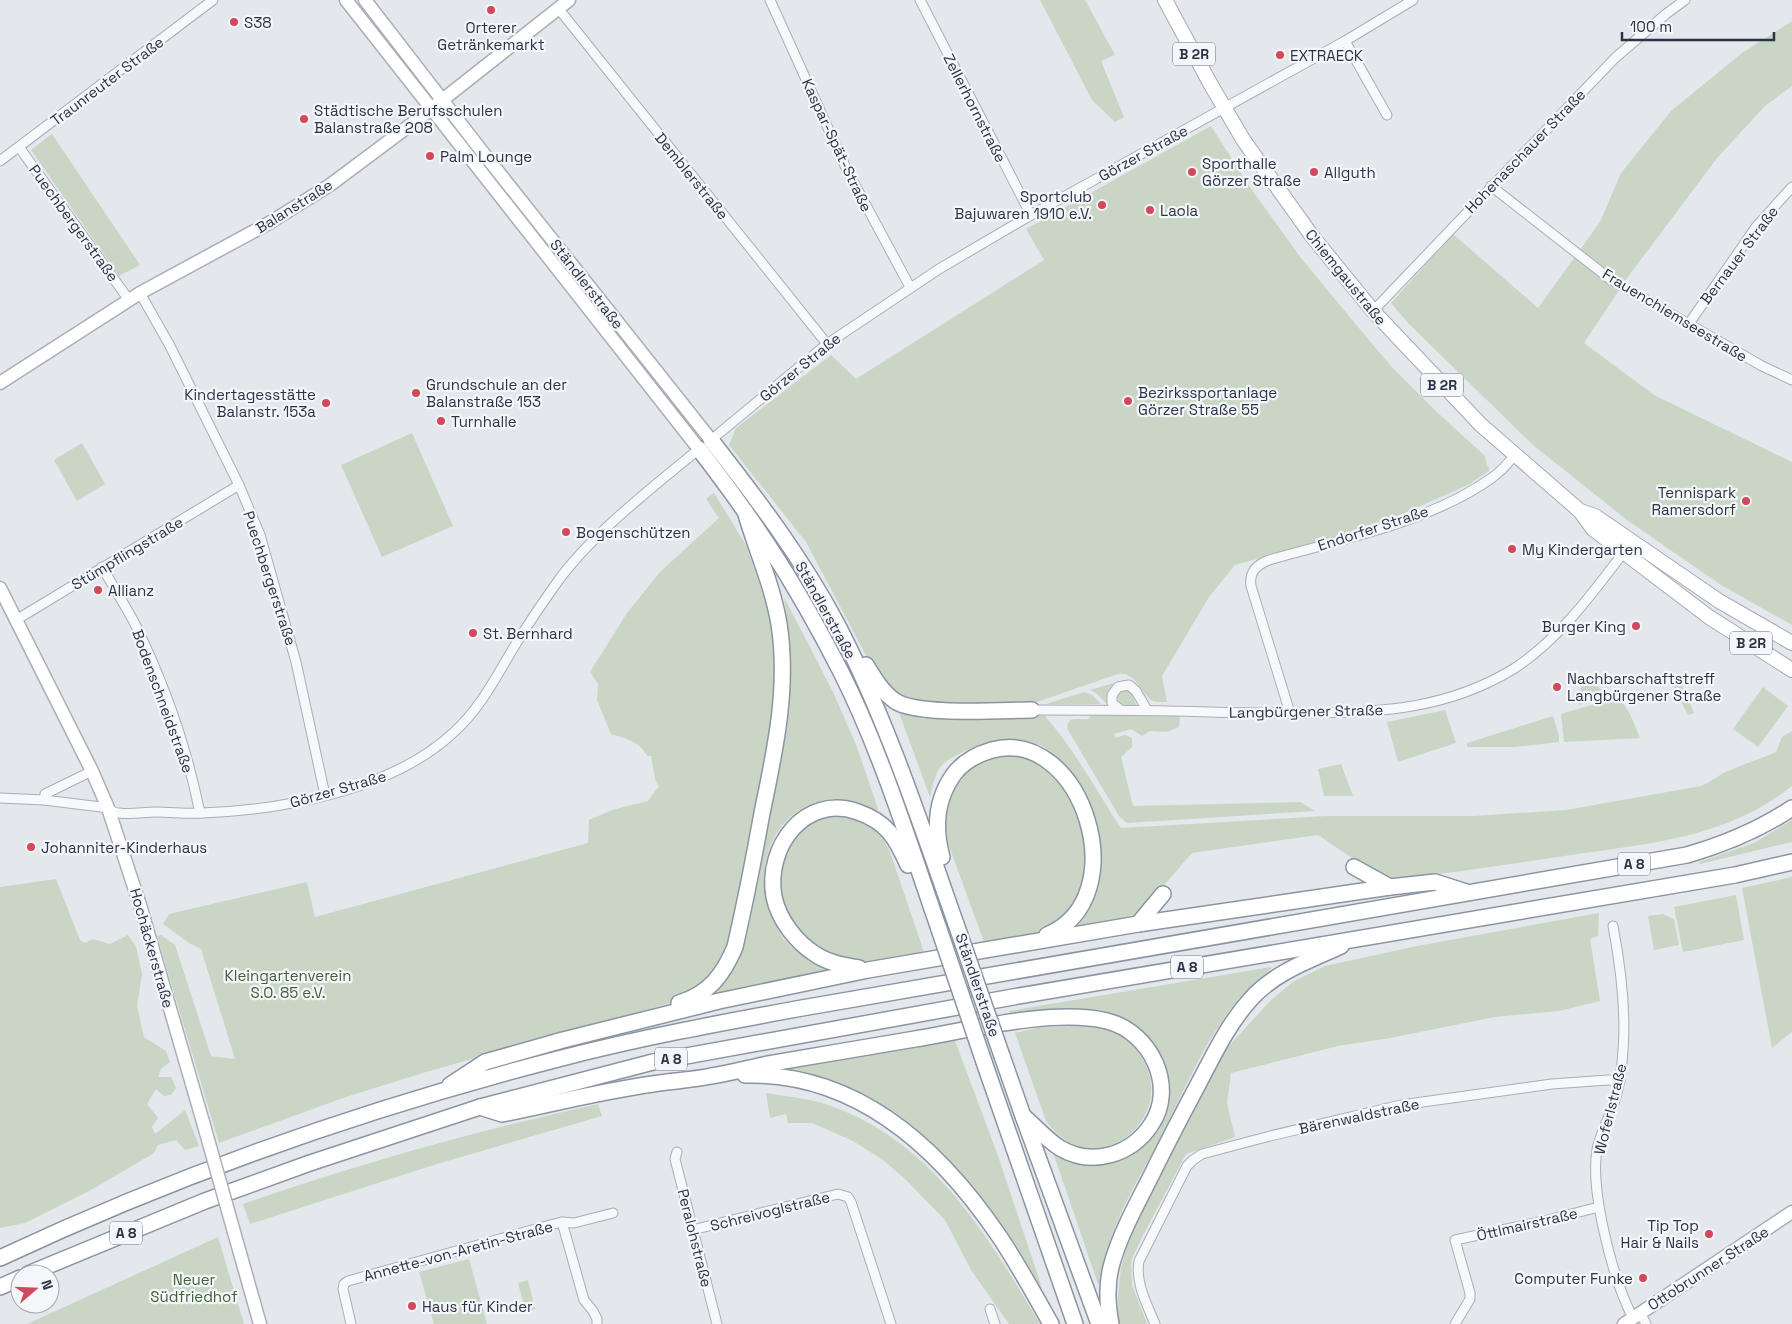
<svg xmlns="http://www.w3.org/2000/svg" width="1792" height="1324" font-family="'Space Grotesk',sans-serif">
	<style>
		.green { fill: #c9d6c5 }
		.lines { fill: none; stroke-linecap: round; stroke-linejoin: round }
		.street-casing { stroke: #a9aeb7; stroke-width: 11 }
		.secondary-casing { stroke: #a9aeb7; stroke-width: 15 }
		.primary-casing { stroke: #a3abb8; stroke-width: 16 }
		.highway-casing { stroke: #8b94a3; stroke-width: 18 }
		.street { stroke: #f7f8fa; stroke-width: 9 }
		.secondary { stroke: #fff; stroke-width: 12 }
		.primary { stroke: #fff; stroke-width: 14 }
		.highway { stroke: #fff; stroke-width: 15 }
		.secondary-bridge-casing { stroke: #a9aeb7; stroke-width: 15; stroke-linecap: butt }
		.highway-bridge-casing { stroke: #8b94a3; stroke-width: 18; stroke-linecap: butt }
		.secondary-bridge { stroke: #fff; stroke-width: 12 }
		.highway-bridge { stroke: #fff; stroke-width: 15 }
		.poi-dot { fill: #d1495b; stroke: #f4f6f9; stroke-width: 2 }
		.labels { text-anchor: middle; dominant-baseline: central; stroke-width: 4.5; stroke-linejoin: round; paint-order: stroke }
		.shield { fill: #f4f6f9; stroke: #676e7b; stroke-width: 1 }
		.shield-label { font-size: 14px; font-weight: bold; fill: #2b3445 }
		.poi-label { font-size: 15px; fill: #2b3445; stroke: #f4f6f9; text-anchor: start }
		.street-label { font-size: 15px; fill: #2b3445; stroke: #f4f6f9 }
		.park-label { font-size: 15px; fill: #3f6138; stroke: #f4f6f9 }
	</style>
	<rect width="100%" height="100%" fill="#e4e7ec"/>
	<!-- green -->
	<g class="green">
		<polygon points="1040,0 1085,0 1115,55 1101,61 1124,117 1115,122 1092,100"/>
		<polygon points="1792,21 1792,86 1765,106 1718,157 1627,278 1584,343 1654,395 1792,462 1792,625 1721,585 1627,520 1533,445 1409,324 1391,303 1453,234 1538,308 1600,222 1621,173 1671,111 1742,53"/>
		<path d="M1211,126L1249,186L1301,258L1348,315L1390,365L1439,414L1485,456L1487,465L1489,468V471L1468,485L1391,519L1346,534L1235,565L1209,597L1162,676L1167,702C1162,702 1156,703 1151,700C1139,691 1136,672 1118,674L1037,702V704C999,704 941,711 905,699C894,695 886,686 878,678L806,542L729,445L736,428L831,355L856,379L1044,260L1026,229Z"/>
		<polygon points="52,134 140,265 119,276 31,150"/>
		<polygon points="412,433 453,526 382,557 341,465"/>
		<polygon points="82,443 105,484 77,501 54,460"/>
		<path d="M714,493L746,545L774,626L776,696L764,770L736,915L725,957L704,984L674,1002L426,1072L346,1097L219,1143L157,936L161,935L175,945L211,1056L235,1059L201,949L189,943L163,924L169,914L307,882L315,917L588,843L589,820L612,810L648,801L659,786L655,779L651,756H647C640,741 626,739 611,734L597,700L598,684L590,672L627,613L660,572L719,518L706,499Z"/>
		<path d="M784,597L833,692L857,747L878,809L876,811C860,804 842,798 825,800C815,801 805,806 797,812C765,834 758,876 770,910C775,923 780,938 791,947C802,956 817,963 831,969L829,971L719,993L717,989L723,984L739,956L778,768L788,704L790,659Z"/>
		<path d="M1588,678L1607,695L1579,705C1576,693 1581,687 1588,678Z"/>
		<polygon points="1681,682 1694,713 1688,715 1673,686"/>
		<polygon points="1114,683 1108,691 1107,704 1096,693 1090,690"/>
		<polygon points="1763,687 1788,706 1758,747 1733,729"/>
		<polygon points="1125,690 1131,691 1136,705 1120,705 1117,698 1117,694"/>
		<polygon points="1084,692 1092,695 1101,704 1046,704"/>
		<polygon points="1619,697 1630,714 1640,738 1564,742 1561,714"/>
		<path d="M898,710L923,719L1007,718L1044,715C1074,748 1096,791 1121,828L1326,816H1474L1566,810L1701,786C1711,782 1720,774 1728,771C1744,764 1760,759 1776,752L1782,737L1792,731V786C1726,838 1651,843 1571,855C1512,864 1453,873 1394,879L1380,877L1318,835L1192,853L1139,914L1129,919L1079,928L1077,926C1107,891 1106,836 1084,797C1081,790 1076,784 1072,777C1065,767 1055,753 1044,747C1041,745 1036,744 1033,743C1010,737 991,739 970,749C940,762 937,765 930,797Z"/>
		<polygon points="1445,710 1456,743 1398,762 1387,722"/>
		<path d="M1094,713L1180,716L1179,727L1167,732L1150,731L1142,736L1131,729L1114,734L1115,738L1125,735L1132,738V747L1121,757L1133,806L1300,802L1315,811L1127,823L1119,816L1068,730L1067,725L1070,720C1077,718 1082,720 1088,719Z"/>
		<polygon points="1553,716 1559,736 1559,742 1514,747 1467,747 1467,743"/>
		<path d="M1002,755H1012L1032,760L1045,767L1060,782L1074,804L1083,827L1087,876L1073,911L1051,927L1032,935L1018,938L984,942L948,843C941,810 949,775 983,760C988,758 996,757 1002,755Z"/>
		<polygon points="1341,764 1353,796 1324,796 1318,769"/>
		<path d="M844,815L872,826L881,835L890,852L925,955C900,959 865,966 841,959C812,951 787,921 781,891C778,877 782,863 787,851C792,838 804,824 817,818C825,815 836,816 844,815Z"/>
		<polygon points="1792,820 1792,842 1700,864 1699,862 1754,843"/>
		<polygon points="1792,877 1792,1032 1772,1048 1742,888"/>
		<polygon points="56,879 80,940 85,943 93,939 110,944 128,935 136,946 142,974 137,1006 144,1037 166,1051 170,1062 161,1069 158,1077 171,1077 176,1088 171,1095 164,1096 156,1089 147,1104 158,1118 152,1127 155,1134 185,1110 199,1146 185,1150 176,1140 158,1145 154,1153 91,1190 25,1223 0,1228 0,887"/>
		<polygon points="1736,895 1744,940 1683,952 1674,907"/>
		<polygon points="1599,913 1598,936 1590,939 1600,1001 1559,1011 1495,1017 1390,1038 1338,1046 1231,1073 1227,1103 1235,1137 1186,1154 1141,1239 1131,1261 1132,1285 1147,1324 1118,1324 1118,1294 1121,1268 1130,1236 1207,1083 1227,1048 1271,1000 1294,981 1325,966 1417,946"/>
		<polygon points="1663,914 1674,919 1679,945 1654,950 1648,916"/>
		<path d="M1271,967V969C1216,1009 1191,1078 1161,1136C1137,1183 1106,1230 1100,1283L1098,1284L1054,1155L1056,1154C1082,1167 1098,1170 1125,1158V1155L1142,1145L1162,1064C1135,995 1070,1012 1011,1016L1009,1011Z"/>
		<path d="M1079,1026C1090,1027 1102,1027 1113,1031C1124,1035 1135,1046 1141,1056C1181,1118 1094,1188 1046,1121L1015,1033L1037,1028Z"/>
		<path d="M954,1038L997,1153L1042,1288L1039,1289C995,1204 914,1106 820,1077C809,1074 797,1073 786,1071L785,1068Z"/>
		<path d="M766,1093C784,1096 804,1098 822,1103C930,1137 986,1233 1040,1324H1009L971,1270L945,1220L906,1180L883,1160L853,1141L812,1123H788L786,1114L770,1118Z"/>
		<path d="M598,1104L602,1116L437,1164L250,1224L243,1204C359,1164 478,1130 598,1104Z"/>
		<polygon points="218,1237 244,1324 27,1324"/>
		<polygon points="469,1259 487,1324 434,1324 419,1272"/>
		<polygon points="528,1280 535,1309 526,1312 518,1283"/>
	</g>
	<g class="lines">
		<defs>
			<g id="street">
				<polyline points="770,0 847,170 910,287"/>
				<polyline points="920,0 1031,215"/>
				<polyline points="558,8 827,344"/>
				<polyline points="1345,41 1387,115"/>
				<polyline points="19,147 129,300"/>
				<polyline points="0,161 213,0"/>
				<polyline points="1491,186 1610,279 1762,366 1792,380"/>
				<polyline points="140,293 170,346 239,485 260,535 296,662 325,795"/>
				<polyline points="1373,311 1615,58 1666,14 1685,0"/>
				<polyline points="1688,325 1756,227 1792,187"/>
				<polyline points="711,440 827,344 939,269 1031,215 1345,41 1413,0"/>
				<path d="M102,567C113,586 125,605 135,624C164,683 187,749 200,813"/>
				<polyline points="16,620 239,485"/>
				<path d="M1032,710C1091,710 1150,710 1210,712C1241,713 1273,713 1304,713C1380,713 1449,709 1515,668C1559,639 1592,594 1623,553L1627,550"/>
				<polyline points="1121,710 1112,703 1112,695 1118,687 1129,685 1136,691 1147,710"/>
				<path d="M1290,713L1251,586C1249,572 1256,565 1269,560C1342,539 1431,522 1493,477C1502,471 1508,463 1515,455"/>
				<path d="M0,798L44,800L101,807C108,808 113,813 119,813C131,815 144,812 156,812C172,812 187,814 202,813C283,810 392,790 453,733C480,709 496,677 514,647C528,624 543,602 558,581C593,533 653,487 699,449"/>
				<polyline points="44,800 45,794 92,771"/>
				<path d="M1613,926C1621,968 1627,1019 1622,1062C1621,1075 1619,1089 1614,1103C1609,1117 1602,1131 1598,1145C1588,1186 1613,1280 1633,1318"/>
				<polyline points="677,1152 675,1159 717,1324"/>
				<polyline points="562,1222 584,1300 593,1311 597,1319 597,1324"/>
				<polyline points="692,1230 838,1194 848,1197 851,1202 891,1324"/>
				<polyline points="990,1309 995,1324"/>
				<polyline points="1640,1313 1646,1324"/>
				<polyline points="351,1324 343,1289 344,1284 348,1281 550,1225 562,1222 574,1223 613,1213"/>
				<path d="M1155,1324C1147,1304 1135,1283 1139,1261L1187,1166L1193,1160L1202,1154L1270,1136L1401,1105L1552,1084L1608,1080L1620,1081"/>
				<polyline points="1455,1324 1470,1299 1470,1293 1455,1240 1544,1221 1599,1207"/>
			</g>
			<g id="secondary">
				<polyline points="346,0 699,449"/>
				<polyline points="365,0 477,145 711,440"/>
				<polyline points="0,383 140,293 269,223 330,185 417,120 569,0"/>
				<polyline points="0,588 92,771 108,808 140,905 203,1122"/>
				<polyline points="234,1232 260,1324"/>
				<polyline points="1624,1324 1792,1212"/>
			</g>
			<g id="primary">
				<polyline points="1165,0 1211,85 1244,141 1312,236 1373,311 1481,425 1580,511 1593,529 1709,617 1792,670"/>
				<polyline points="1580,511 1595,516 1719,601 1792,643"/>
			</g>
			<g id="highway">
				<path d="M711,440C757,499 802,558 837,624C887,720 920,822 956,924"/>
				<path d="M699,449C715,470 731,491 746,513C782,563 813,617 841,672C882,754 909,843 939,929"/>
				<path d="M866,665C874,678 882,692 895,701C917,716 1002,710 1032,710"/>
				<path d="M942,857C934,828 936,799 954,774C963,762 978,754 992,750C1082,726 1137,898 1047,935"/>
				<polyline points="1354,867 1390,887"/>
				<polyline points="1138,924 1163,894"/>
				<path d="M859,968C844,966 828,963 815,954C796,942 779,920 774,897C765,847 805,793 858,812C887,822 896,838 908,865"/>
				<path d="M679,1003C709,994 723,975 735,947C745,903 754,858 762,813C775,751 789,687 779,624C772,583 756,550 745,511"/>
				<polyline points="1002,1056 1023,1116 1099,1324"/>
				<polyline points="984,1062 1075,1324"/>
				<path d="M745,1075C857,1072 940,1149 999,1236C1018,1264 1034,1294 1051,1324"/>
				<polyline points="450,1085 485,1062 563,1040 719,1001 868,970 1138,924 1390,887 1435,882 1466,892"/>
				<path d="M480,1107L502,1114C552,1104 602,1091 653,1084C672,1081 692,1080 711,1076C732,1073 752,1067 773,1063C820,1055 868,1047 915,1039C969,1030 1054,1008 1107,1021C1151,1032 1177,1087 1151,1125C1131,1155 1092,1167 1060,1148C1047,1140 1035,1126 1023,1116"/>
				<path d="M0,1258C177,1175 368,1108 558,1059C638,1038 720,1023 802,1008L1687,855C1725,844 1759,830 1792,808"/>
				<polyline points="28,1274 205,1201 310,1163 480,1107 653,1062 1013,997 1735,875 1792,862"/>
				<polyline points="0,1287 20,1278"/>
				<path d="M1111,1324C1107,1303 1106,1281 1113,1260C1122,1230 1138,1202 1152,1174C1168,1141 1185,1109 1202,1077C1216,1050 1230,1022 1250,1000C1273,973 1310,960 1341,946"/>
			</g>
		</defs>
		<!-- street casing -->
		<use href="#street" class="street-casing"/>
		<!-- secondary casing -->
		<use href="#secondary" class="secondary-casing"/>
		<!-- primary casing -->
		<use href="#primary" class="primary-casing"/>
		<!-- highway casing -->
		<use href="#highway" class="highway-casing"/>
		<!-- street -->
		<use href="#street" class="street"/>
		<!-- secondary -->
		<use href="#secondary" class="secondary"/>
		<!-- primary -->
		<use href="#primary" class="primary"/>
		<!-- highway -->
		<use href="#highway" class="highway"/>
		<defs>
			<polyline id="secondary-bridge" points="203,1122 234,1232"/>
			<g id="highway-bridge">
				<polyline points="956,924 1002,1056"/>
				<polyline points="939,929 984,1062"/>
			</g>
		</defs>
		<!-- secondary-bridge casing -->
		<use href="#secondary-bridge" class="secondary-bridge-casing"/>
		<!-- highway-bridge casing -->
		<use href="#highway-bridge" class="highway-bridge-casing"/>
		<!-- secondary-bridge -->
		<use href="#secondary-bridge" class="secondary-bridge"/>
		<!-- highway-bridge -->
		<use href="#highway-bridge" class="highway-bridge"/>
	</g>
	<!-- markers -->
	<g class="poi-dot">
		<circle cx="491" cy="10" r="5"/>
		<circle cx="234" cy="22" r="5"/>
		<circle cx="1280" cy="55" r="5"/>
		<circle cx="304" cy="119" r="5"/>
		<circle cx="430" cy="156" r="5"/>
		<circle cx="1192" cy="172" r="5"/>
		<circle cx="1314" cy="172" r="5"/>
		<circle cx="1102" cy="205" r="5"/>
		<circle cx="1150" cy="210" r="5"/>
		<circle cx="416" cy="393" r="5"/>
		<circle cx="1128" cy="401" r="5"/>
		<circle cx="326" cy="403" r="5"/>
		<circle cx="441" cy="421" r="5"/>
		<circle cx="1746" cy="501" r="5"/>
		<circle cx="566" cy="532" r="5"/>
		<circle cx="1512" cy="549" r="5"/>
		<circle cx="98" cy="590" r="5"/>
		<circle cx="1636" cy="626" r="5"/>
		<circle cx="473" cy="633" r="5"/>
		<circle cx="1557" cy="687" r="5"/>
		<circle cx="31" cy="847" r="5"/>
		<circle cx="1709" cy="1234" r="5"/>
		<circle cx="1643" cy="1278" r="5"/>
		<circle cx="412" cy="1306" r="5"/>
	</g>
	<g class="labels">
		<!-- shield labels -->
		<g class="shield">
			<rect x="1173" y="42.5" width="42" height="23" rx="4"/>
			<rect x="1421" y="373.5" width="42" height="23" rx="4"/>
			<rect x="1730" y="631.5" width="42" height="23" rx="4"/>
			<rect x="1618" y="852.5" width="32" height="23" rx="4"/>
			<rect x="1171" y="955.5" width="32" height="23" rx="4"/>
			<rect x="655" y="1047.5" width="32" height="23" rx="4"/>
			<rect x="110" y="1221.5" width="32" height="23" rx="4"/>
		</g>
		<g class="shield-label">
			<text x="1194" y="54">B 2R</text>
			<text x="1442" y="385">B 2R</text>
			<text x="1751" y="643">B 2R</text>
			<text x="1634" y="864">A 8</text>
			<text x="1187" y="967">A 8</text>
			<text x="671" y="1059">A 8</text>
			<text x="126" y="1233">A 8</text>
		</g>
		<!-- poi labels -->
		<g class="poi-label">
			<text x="244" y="22">S38</text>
			<text x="491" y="27" text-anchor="middle">Orterer<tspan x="491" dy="17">Getränkemarkt</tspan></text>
			<text x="1290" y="55">EXTRAECK</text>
			<text x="314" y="110">Städtische Berufsschulen<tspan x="314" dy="17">Balanstraße 208</tspan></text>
			<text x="440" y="156">Palm Lounge</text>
			<text x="1202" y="163">Sporthalle<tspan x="1202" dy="17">Görzer Straße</tspan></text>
			<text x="1324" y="172">Allguth</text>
			<text x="1092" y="196" text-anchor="end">Sportclub<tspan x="1092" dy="17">Bajuwaren 1910 e.V.</tspan></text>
			<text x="1160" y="210">Laola</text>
			<text x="426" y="384">Grundschule an der<tspan x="426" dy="17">Balanstraße 153</tspan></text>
			<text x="1138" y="392">Bezirkssportanlage<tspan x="1138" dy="17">Görzer Straße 55</tspan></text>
			<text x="316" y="394" text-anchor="end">Kindertagesstätte<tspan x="316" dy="17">Balanstr. 153a</tspan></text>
			<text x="451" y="421">Turnhalle</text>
			<text x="1736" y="492" text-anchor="end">Tennispark<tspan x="1736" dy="17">Ramersdorf</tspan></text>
			<text x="576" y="532">Bogenschützen</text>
			<text x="1522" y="549">My Kindergarten</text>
			<text x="108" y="590">Allianz</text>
			<text x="1626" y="626" text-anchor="end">Burger King</text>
			<text x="483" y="633">St. Bernhard</text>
			<text x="1567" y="678">Nachbarschaftstreff<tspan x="1567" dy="17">Langbürgener Straße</tspan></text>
			<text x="41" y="847">Johanniter-Kinderhaus</text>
			<text x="1699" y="1225" text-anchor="end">Tip Top<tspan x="1699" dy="17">Hair &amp; Nails</tspan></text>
			<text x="1633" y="1278" text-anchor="end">Computer Funke</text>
			<text x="422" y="1306">Haus für Kinder</text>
		</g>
		<!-- street labels -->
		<g class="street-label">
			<text transform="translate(107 81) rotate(-37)">Traunreuter Straße</text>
			<text transform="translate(975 108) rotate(63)">Zellerhornstraße</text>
			<text transform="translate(837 145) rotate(65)">Kaspar-Spät-Straße</text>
			<text transform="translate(1525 151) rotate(-46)">Hohenaschauer Straße</text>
			<text transform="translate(1143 153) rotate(-29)">Görzer Straße</text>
			<text transform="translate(692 176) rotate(51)">Demblerstraße</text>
			<text transform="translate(294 206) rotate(-32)">Balanstraße</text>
			<text transform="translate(74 223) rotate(54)">Puechbergerstraße</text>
			<text transform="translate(1739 255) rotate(-53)">Bernauer Straße</text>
			<text transform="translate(1346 277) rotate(51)">Chiemgaustraße</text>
			<text transform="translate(587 284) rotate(52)">Ständlerstraße</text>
			<text transform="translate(1675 315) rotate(31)">Frauenchiemseestraße</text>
			<text transform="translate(800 367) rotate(-39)">Görzer Straße</text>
			<text transform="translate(1373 528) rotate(-18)">Endorfer Straße</text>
			<text transform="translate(127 553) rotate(-31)">Stümpflingstraße</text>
			<text transform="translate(270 578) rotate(72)">Puechbergerstraße</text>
			<text transform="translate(826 610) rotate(61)">Ständlerstraße</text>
			<text transform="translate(163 701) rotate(70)">Bodenschneidstraße</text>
			<text transform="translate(1306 711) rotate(-1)">Langbürgener Straße</text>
			<text transform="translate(338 789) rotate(-16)">Görzer Straße</text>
			<text transform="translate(152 948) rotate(74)">Hochäckerstraße</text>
			<text transform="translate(978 985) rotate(71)">Ständlerstraße</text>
			<text transform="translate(1610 1109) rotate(-76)">Woferlstraße</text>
			<text transform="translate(1359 1116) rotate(-12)">Bärenwaldstraße</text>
			<text transform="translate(770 1211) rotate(-14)">Schreivoglstraße</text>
			<text transform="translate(1527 1224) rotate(-13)">Öttlmairstraße</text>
			<text transform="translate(695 1238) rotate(76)">Peralohstraße</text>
			<text transform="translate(458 1251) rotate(-15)">Annette-von-Aretin-Straße</text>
			<text transform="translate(1708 1268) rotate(-33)">Ottobrunner Straße</text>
		</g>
		<!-- park labels -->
		<g class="park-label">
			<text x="288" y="975">Kleingartenverein<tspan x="288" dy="17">S.O. 85 e.V.</tspan></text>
			<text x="194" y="1279">Neuer<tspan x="194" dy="17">Südfriedhof</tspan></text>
		</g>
	</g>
	<!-- north arrow -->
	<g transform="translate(35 1289) rotate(71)"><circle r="24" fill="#f4f6f9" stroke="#a4a8b1"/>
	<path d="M0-4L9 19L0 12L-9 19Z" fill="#d1495b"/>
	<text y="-8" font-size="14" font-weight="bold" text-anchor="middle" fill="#2b3445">N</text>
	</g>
	<!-- scale -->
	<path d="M1622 32v8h152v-8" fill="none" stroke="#2b3445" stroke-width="2.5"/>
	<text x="1630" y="32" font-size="15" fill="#2b3445" stroke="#f4f6f9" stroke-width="4" paint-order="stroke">100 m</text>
</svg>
